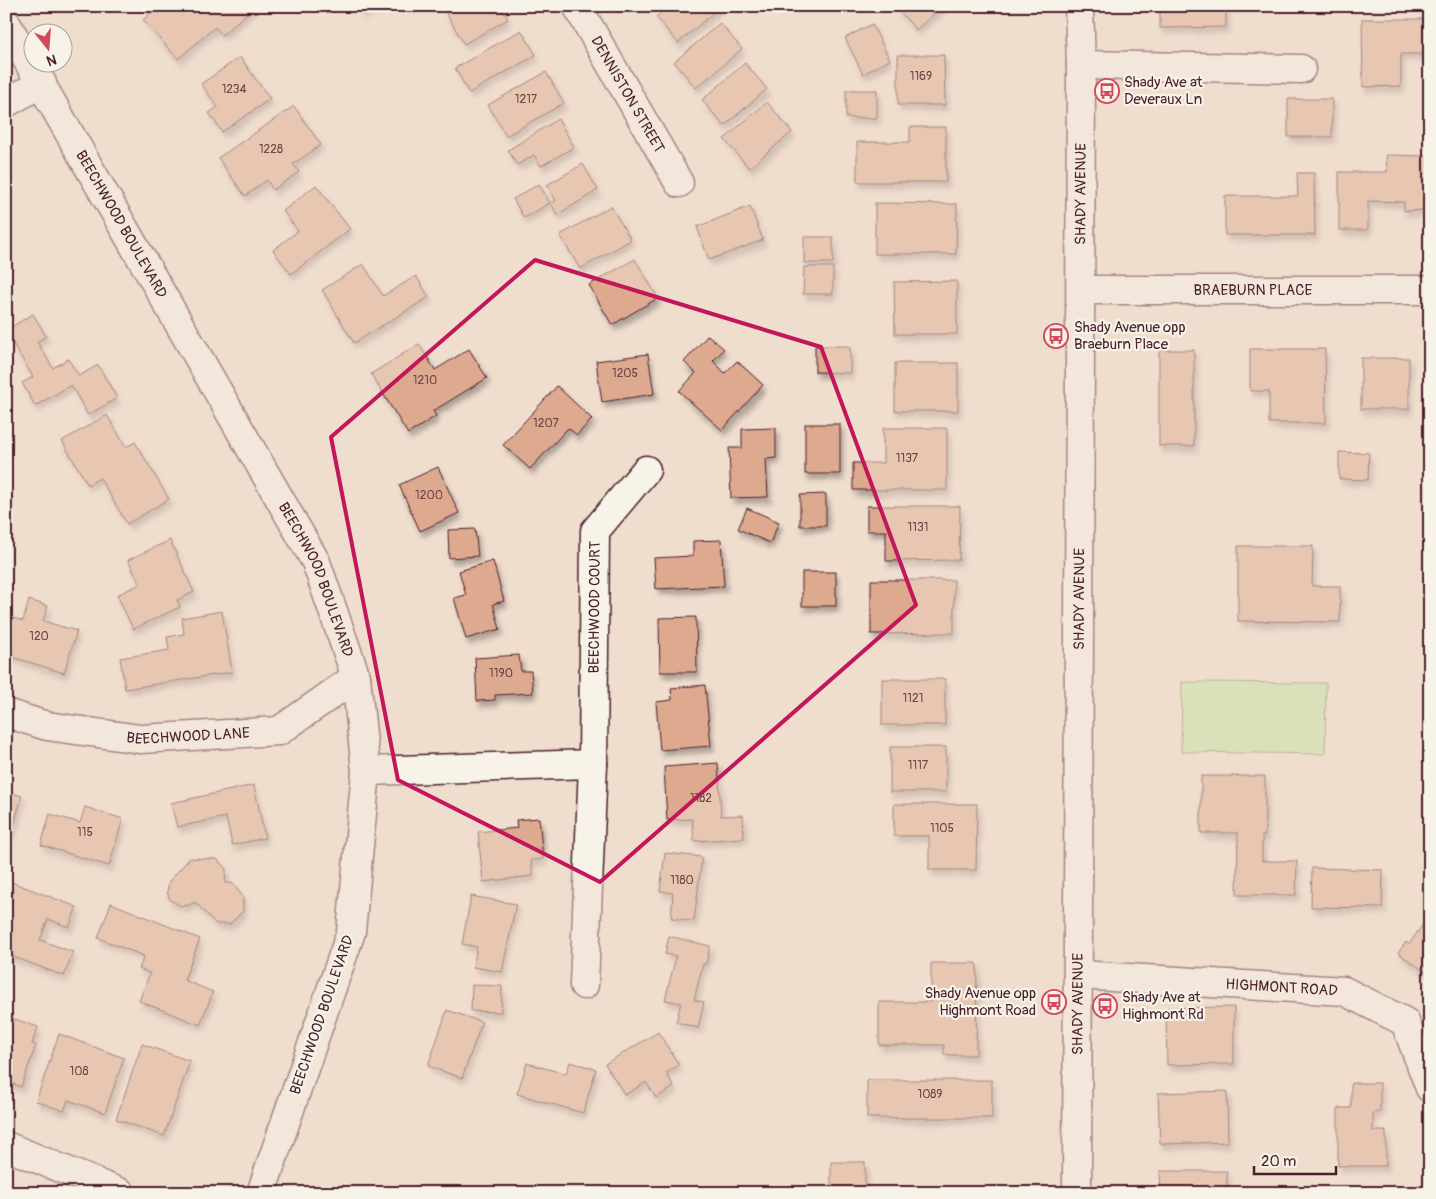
<svg xmlns="http://www.w3.org/2000/svg" width="1436" height="1199" font-family="Pangolin,sans-serif">
	<style>
		.green { fill: #c0e59f; stroke: #858265 }
		.building { fill: #ddaa90; stroke: #4a1f2b; filter: url(#shadow) }
		.lines { fill: none; stroke-linecap: round; stroke-linejoin: round }
		.street-casing { stroke: #4a1f2b; stroke-width: 31 }
		.secondary-casing { stroke: #4a1f2b; stroke-width: 31 }
		.primary-casing { stroke: #4a1f2b; stroke-width: 31 }
		.street { stroke: #f7f3e8; stroke-width: 28 }
		.secondary { stroke: #f7f3e8; stroke-width: 28 }
		.primary { stroke: #f7f3e8; stroke-width: 28 }
		.marked { fill: none; stroke: #c2185b; stroke-width: 4; stroke-linejoin: round }
		.labels { text-anchor: middle; dominant-baseline: central; stroke-width: 4.5; stroke-linejoin: round; paint-order: stroke }
		.number-label { font-size: 12px; fill: #6f4244 }
		.poi-label { font-size: 15px; fill: #4a1f2b; stroke: #f7f3e8; text-anchor: start }
		.street-label { font-size: 15px; fill: #4a1f2b; stroke: #f7f3e8 }
	</style>
	<defs>
		<filter id="shadow"><feDropShadow dx="3" dy="5.5" stdDeviation="2.5" flood-color="#0004"/></filter>
	</defs>
	<rect width="100%" height="100%" fill="#efddce"/>
	<filter id="ink" filterUnits="userSpaceOnUse"><feTurbulence type="fractalNoise" baseFrequency=".02" numOctaves="2"/><feDisplacementMap in="SourceGraphic" scale="10" xChannelSelector="R" yChannelSelector="G"/><feConvolveMatrix kernelMatrix="1 2 1 2 8 2 1 2 1" color-interpolation-filters="sRGB"/></filter>
	<g filter="url(#ink)">
		<!-- green -->
		<polygon class="green" points="1182,682 1326,683 1325,754 1181,752"/>
		<!-- building -->
		<g class="building">
			<polygon points="158,6 251,6 253,8 222,35 215,27 178,59 143,20"/>
			<polygon points="358,6 374,6 362,13"/>
			<polygon points="457,6 500,6 508,19 464,44 446,13"/>
			<polygon points="669,6 717,6 719,8 678,43 656,17"/>
			<polygon points="895,6 943,6 916,30"/>
			<polygon points="1160,6 1226,6 1226,27 1160,28"/>
			<polygon points="1362,19 1430,19 1430,54 1401,54 1401,86 1363,87"/>
			<polygon points="720,23 742,49 696,88 674,62"/>
			<polygon points="872,24 890,60 863,74 845,38"/>
			<polygon points="521,30 536,55 469,93 455,68"/>
			<polygon points="898,55 944,55 945,105 898,105"/>
			<polygon points="240,57 270,99 222,132 209,113 218,107 201,84"/>
			<polygon points="745,63 767,89 724,126 702,100"/>
			<polygon points="546,72 564,103 506,136 488,105"/>
			<rect x="846" y="90" width="31" height="28"/>
			<rect x="1288" y="99" width="44" height="38"/>
			<polygon points="767,102 792,132 749,168 724,139"/>
			<polygon points="294,106 321,145 293,164 299,172 273,190 267,180 245,196 218,158"/>
			<polygon points="558,119 574,147 541,166 534,155 517,165 508,150"/>
			<polygon points="910,127 946,127 946,182 857,182 857,142 910,142"/>
			<polygon points="1386,155 1429,156 1430,210 1404,211 1404,202 1368,201 1368,230 1339,230 1339,172 1387,172"/>
			<polygon points="583,164 598,190 557,215 551,203 556,201 547,185"/>
			<polygon points="1297,173 1314,173 1315,235 1225,235 1225,196 1298,196"/>
			<polygon points="539,184 550,203 524,218 513,199"/>
			<polygon points="316,185 350,229 291,274 273,250 298,231 283,211"/>
			<polygon points="875,203 957,204 956,254 875,254"/>
			<polygon points="611,206 631,240 580,269 560,235"/>
			<polygon points="750,206 763,240 709,260 697,227"/>
			<rect x="804" y="237" width="29" height="26"/>
			<polygon points="635,259 658,298 612,325 589,285"/>
			<polygon points="363,264 383,296 416,276 429,297 354,343 322,290"/>
			<polygon points="804,267 833,267 833,294 803,294"/>
			<polygon points="957,281 957,334 895,334 894,282"/>
			<polygon points="33,314 46,336 37,342 53,368 68,359 79,376 98,365 117,398 88,415 71,385 35,406 22,383 33,377 6,332 6,330"/>
			<polygon points="708,335 724,349 713,361 725,373 737,361 763,385 722,430 679,391 696,373 684,362"/>
			<polygon points="419,344 435,370 469,349 487,378 433,411 436,416 408,434 371,374"/>
			<polygon points="815,346 850,346 850,373 815,372"/>
			<polygon points="1250,349 1325,349 1326,423 1269,423 1269,391 1250,391"/>
			<rect x="1159" y="350" width="35" height="96"/>
			<polygon points="648,354 654,394 602,402 596,361"/>
			<rect x="1361" y="358" width="48" height="51"/>
			<rect x="895" y="363" width="63" height="48"/>
			<polygon points="557,386 592,419 577,435 568,428 530,469 503,445"/>
			<polygon points="107,415 126,447 135,442 169,499 127,524 100,478 88,485 62,441"/>
			<rect x="805" y="424" width="35" height="50"/>
			<polygon points="776,428 776,458 766,459 768,497 731,498 729,448 742,448 742,429"/>
			<polygon points="883,428 947,428 947,490 853,490 853,463 883,463"/>
			<polygon points="1339,452 1369,453 1368,480 1339,479"/>
			<polygon points="438,467 459,513 420,531 399,485"/>
			<polygon points="826,494 826,526 800,526 800,495"/>
			<polygon points="867,506 960,506 959,560 886,561 886,531 867,531"/>
			<polygon points="747,508 779,522 770,543 738,529"/>
			<polygon points="475,529 478,556 449,558 448,530"/>
			<polygon points="170,540 194,592 177,600 180,607 133,629 117,595 140,584 128,560"/>
			<polygon points="721,540 724,586 656,589 654,558 693,556 693,541"/>
			<polygon points="1238,546 1313,546 1312,586 1340,586 1340,622 1238,621"/>
			<polygon points="493,561 504,601 493,604 500,629 466,639 454,598 466,595 459,571"/>
			<rect x="802" y="572" width="34" height="34"/>
			<polygon points="871,580 954,580 954,633 871,634"/>
			<polygon points="29,600 48,606 43,621 77,631 64,673 6,655 6,640 13,618 23,621"/>
			<polygon points="222,611 232,672 125,689 120,658 169,650 167,637 184,634 182,618"/>
			<polygon points="696,617 697,672 660,672 659,618"/>
			<polygon points="519,655 521,671 531,671 533,693 495,695 495,700 477,701 475,658"/>
			<rect x="882" y="679" width="63" height="46"/>
			<polygon points="705,685 711,746 660,750 656,702 672,700 671,688"/>
			<rect x="890" y="747" width="56" height="45"/>
			<polygon points="718,763 721,816 743,815 744,838 694,841 692,819 667,820 664,767"/>
			<polygon points="1201,776 1265,776 1265,836 1262,836 1262,861 1297,861 1296,895 1237,895 1238,833 1201,833"/>
			<polygon points="254,785 265,838 232,845 226,817 177,827 171,803"/>
			<polygon points="6,791 22,796 11,834 6,833"/>
			<polygon points="894,804 977,804 976,870 929,870 929,836 894,836"/>
			<polygon points="85,807 123,819 109,866 41,845 50,814 80,823"/>
			<polygon points="539,818 543,859 531,860 533,876 483,882 478,832 517,828 516,820"/>
			<polygon points="665,853 702,857 694,921 671,918 673,893 660,891"/>
			<polygon points="190,858 217,859 226,869 225,883 232,883 243,897 243,911 230,924 216,924 195,902 189,905 181,906 170,900 167,892 169,881"/>
			<polygon points="1312,868 1383,870 1382,908 1311,907"/>
			<polygon points="6,880 77,907 69,927 48,919 40,940 73,952 64,976 6,954"/>
			<polygon points="471,896 516,904 502,972 473,967 477,947 462,944"/>
			<polygon points="111,903 200,939 184,980 213,992 200,1025 139,1001 150,973 139,969 144,956 98,938"/>
			<polygon points="1424,923 1430,927 1430,975 1398,953 1406,942 1409,944"/>
			<polygon points="669,936 710,946 706,964 703,964 694,1000 704,1002 698,1028 676,1022 681,1003 665,1000 676,956 665,954"/>
			<polygon points="931,963 977,963 976,1055 944,1055 944,1045 879,1045 879,1002 931,1002"/>
			<polygon points="472,985 502,986 501,1012 471,1011"/>
			<polygon points="1234,1007 1234,1064 1167,1065 1166,1008"/>
			<polygon points="447,1010 482,1022 462,1078 428,1066"/>
			<polygon points="6,1016 38,1027 32,1044 36,1045 21,1087 6,1081"/>
			<polygon points="658,1032 679,1065 666,1073 674,1087 656,1098 646,1082 625,1095 605,1064"/>
			<polygon points="59,1034 124,1058 105,1113 68,1100 64,1111 36,1101"/>
			<polygon points="142,1044 190,1061 164,1136 116,1119"/>
			<polygon points="570,1062 596,1069 583,1113 517,1094 527,1063 566,1074"/>
			<rect x="867" y="1080" width="125" height="38"/>
			<polygon points="1351,1083 1380,1083 1380,1112 1373,1112 1373,1131 1386,1131 1386,1166 1338,1166 1338,1108 1351,1108"/>
			<polygon points="1227,1091 1228,1142 1160,1144 1158,1093"/>
			<rect x="831" y="1162" width="34" height="31"/>
			<polygon points="1160,1171 1227,1171 1227,1193 1161,1193"/>
		</g>
		<g class="lines">
			<defs>
				<g id="street">
					<path id="s1" d="M577,6L679,183"/>
					<polyline points="1081,65 1301,69"/>
					<polyline points="6,103 42,83"/>
					<path id="s2" d="M1081,290H1427"/>
					<path id="s3" d="M6,713L47,726L140,739L279,731L356,677"/>
					<polyline points="366,771 593,764"/>
					<path id="s4" d="M1078,975L1344,991L1405,1022L1430,1088"/>
					<path id="s5" d="M584,985L593,764L595,531L646,470"/>
					<polyline points="6,1146 121,1193"/>
				</g>
				<g id="secondary">
					<path id="s6" d="M6,23L316,562L356,677L366,771L351,932L261,1193"/>
				</g>
				<g id="primary">
					<path id="s7" d="M1077,1193L1081,65L1079,6"/>
				</g>
			</defs>
			<!-- street casing -->
			<use href="#street" class="street-casing"/>
			<!-- secondary casing -->
			<use href="#secondary" class="secondary-casing"/>
			<!-- primary casing -->
			<use href="#primary" class="primary-casing"/>
			<!-- street -->
			<use href="#street" class="street"/>
			<!-- secondary -->
			<use href="#secondary" class="secondary"/>
			<!-- primary -->
			<use href="#primary" class="primary"/>
		</g>
	</g>
	<!-- marked area -->
	<path d="M0 0H1436V1199H0ZM535,260L821,347L916,605L600,882L398,780L331,437Z" fill="#efddce" fill-opacity=".55" fill-rule="evenodd"/>
	<path class="marked" d="M535,260L821,347L916,605L600,882L398,780L331,437Z"/>
	<!-- icons -->
	<defs>
		<symbol id="bus-ring" viewBox="-11 -11 22 22"><circle r="9.5" fill="#f7f3e8" stroke="#d1495b" stroke-width="1.5"/><path d="M-5-6H5V4H4V6H2V4H-2V6H-4V4H-5ZM-3.5-4V0h7V-4ZM-3.5 1.2v1.5H-2V1.2ZM2 1.2v1.5H3.5V1.2Z" fill="#d1495b"/></symbol>
	</defs>
	<g fill-rule="evenodd">
		<use href="#bus-ring" x="1093" y="77" width="28" height="28"/>
		<use href="#bus-ring" x="1042" y="322" width="28" height="28"/>
		<use href="#bus-ring" x="1040" y="988" width="28" height="28"/>
		<use href="#bus-ring" x="1091" y="992" width="28" height="28"/>
	</g>
	<g class="labels">
		<!-- number labels -->
		<g class="number-label">
			<text x="921" y="76">1169</text>
			<text x="234" y="89">1234</text>
			<text x="526" y="99">1217</text>
			<text x="271" y="149">1228</text>
			<text x="625" y="373">1205</text>
			<text x="425" y="380">1210</text>
			<text x="546" y="423">1207</text>
			<text x="907" y="458">1137</text>
			<text x="429" y="495">1200</text>
			<text x="918" y="527">1131</text>
			<text x="39" y="636">120</text>
			<text x="501" y="673">1190</text>
			<text x="913" y="698">1121</text>
			<text x="918" y="765">1117</text>
			<text x="701" y="798">1182</text>
			<text x="942" y="828">1105</text>
			<text x="85" y="832">115</text>
			<text x="682" y="880">1180</text>
			<text x="79" y="1071">108</text>
			<text x="930" y="1094">1089</text>
		</g>
		<!-- poi labels -->
		<g class="poi-label">
			<text x="1124" y="82">Shady Ave at<tspan x="1124" dy="17">Deveraux Ln</tspan></text>
			<text x="1074" y="327">Shady Avenue opp<tspan x="1074" dy="17">Braeburn Place</tspan></text>
			<text x="1036" y="993" text-anchor="end">Shady Avenue opp<tspan x="1036" dy="17">Highmont Road</tspan></text>
			<text x="1122" y="997">Shady Ave at<tspan x="1122" dy="17">Highmont Rd</tspan></text>
		</g>
		<!-- street labels -->
		<g class="street-label">
			<text stroke="none"><textPath href="#s1" startOffset="102">DENNISTON STREET</textPath></text>
			<text stroke="none"><textPath href="#s7" startOffset="999">SHADY AVENUE</textPath></text>
			<text stroke="none"><textPath href="#s6" startOffset="232">BEECHWOOD BOULEVARD</textPath></text>
			<text stroke="none"><textPath href="#s2" startOffset="172">BRAEBURN PLACE</textPath></text>
			<text stroke="none"><textPath href="#s6" startOffset="638">BEECHWOOD BOULEVARD</textPath></text>
			<text stroke="none"><textPath href="#s7" startOffset="594">SHADY AVENUE</textPath></text>
			<text stroke="none"><textPath href="#s5" startOffset="378">BEECHWOOD COURT</textPath></text>
			<text stroke="none"><textPath href="#s3" startOffset="185">BEECHWOOD LANE</textPath></text>
			<text stroke="none"><textPath href="#s4" startOffset="204">HIGHMONT ROAD</textPath></text>
			<text stroke="none"><textPath href="#s7" startOffset="189">SHADY AVENUE</textPath></text>
			<text transform="translate(322 1015) rotate(-71)">BEECHWOOD BOULEVARD</text>
		</g>
	</g>
	<!-- margin -->
	<rect width="1436" height="1199" fill="none" stroke="#f7f3e8" stroke-width="25"/>
	<rect x="12" y="12" width="1411" height="1174" fill="none" stroke="#4a1f2b" stroke-width="2" filter="url(#ink)"/>
	<!-- north arrow -->
	<g transform="translate(48 48) rotate(163)"><circle r="24" fill="#f7f3e8" stroke="#b29e9c"/>
	<path d="M0-4L9 19L0 12L-9 19Z" fill="#d1495b"/>
	<text y="-8" font-size="14" font-weight="bold" text-anchor="middle" fill="#4a1f2b">N</text>
	</g>
	<!-- scale -->
	<path d="M1254 1166v8h82v-8" fill="none" stroke="#4a1f2b" stroke-width="2.5"/>
	<text x="1261" y="1166" font-size="15" fill="#4a1f2b" stroke="#f7f3e8" stroke-width="4" paint-order="stroke">20 m</text>
</svg>
